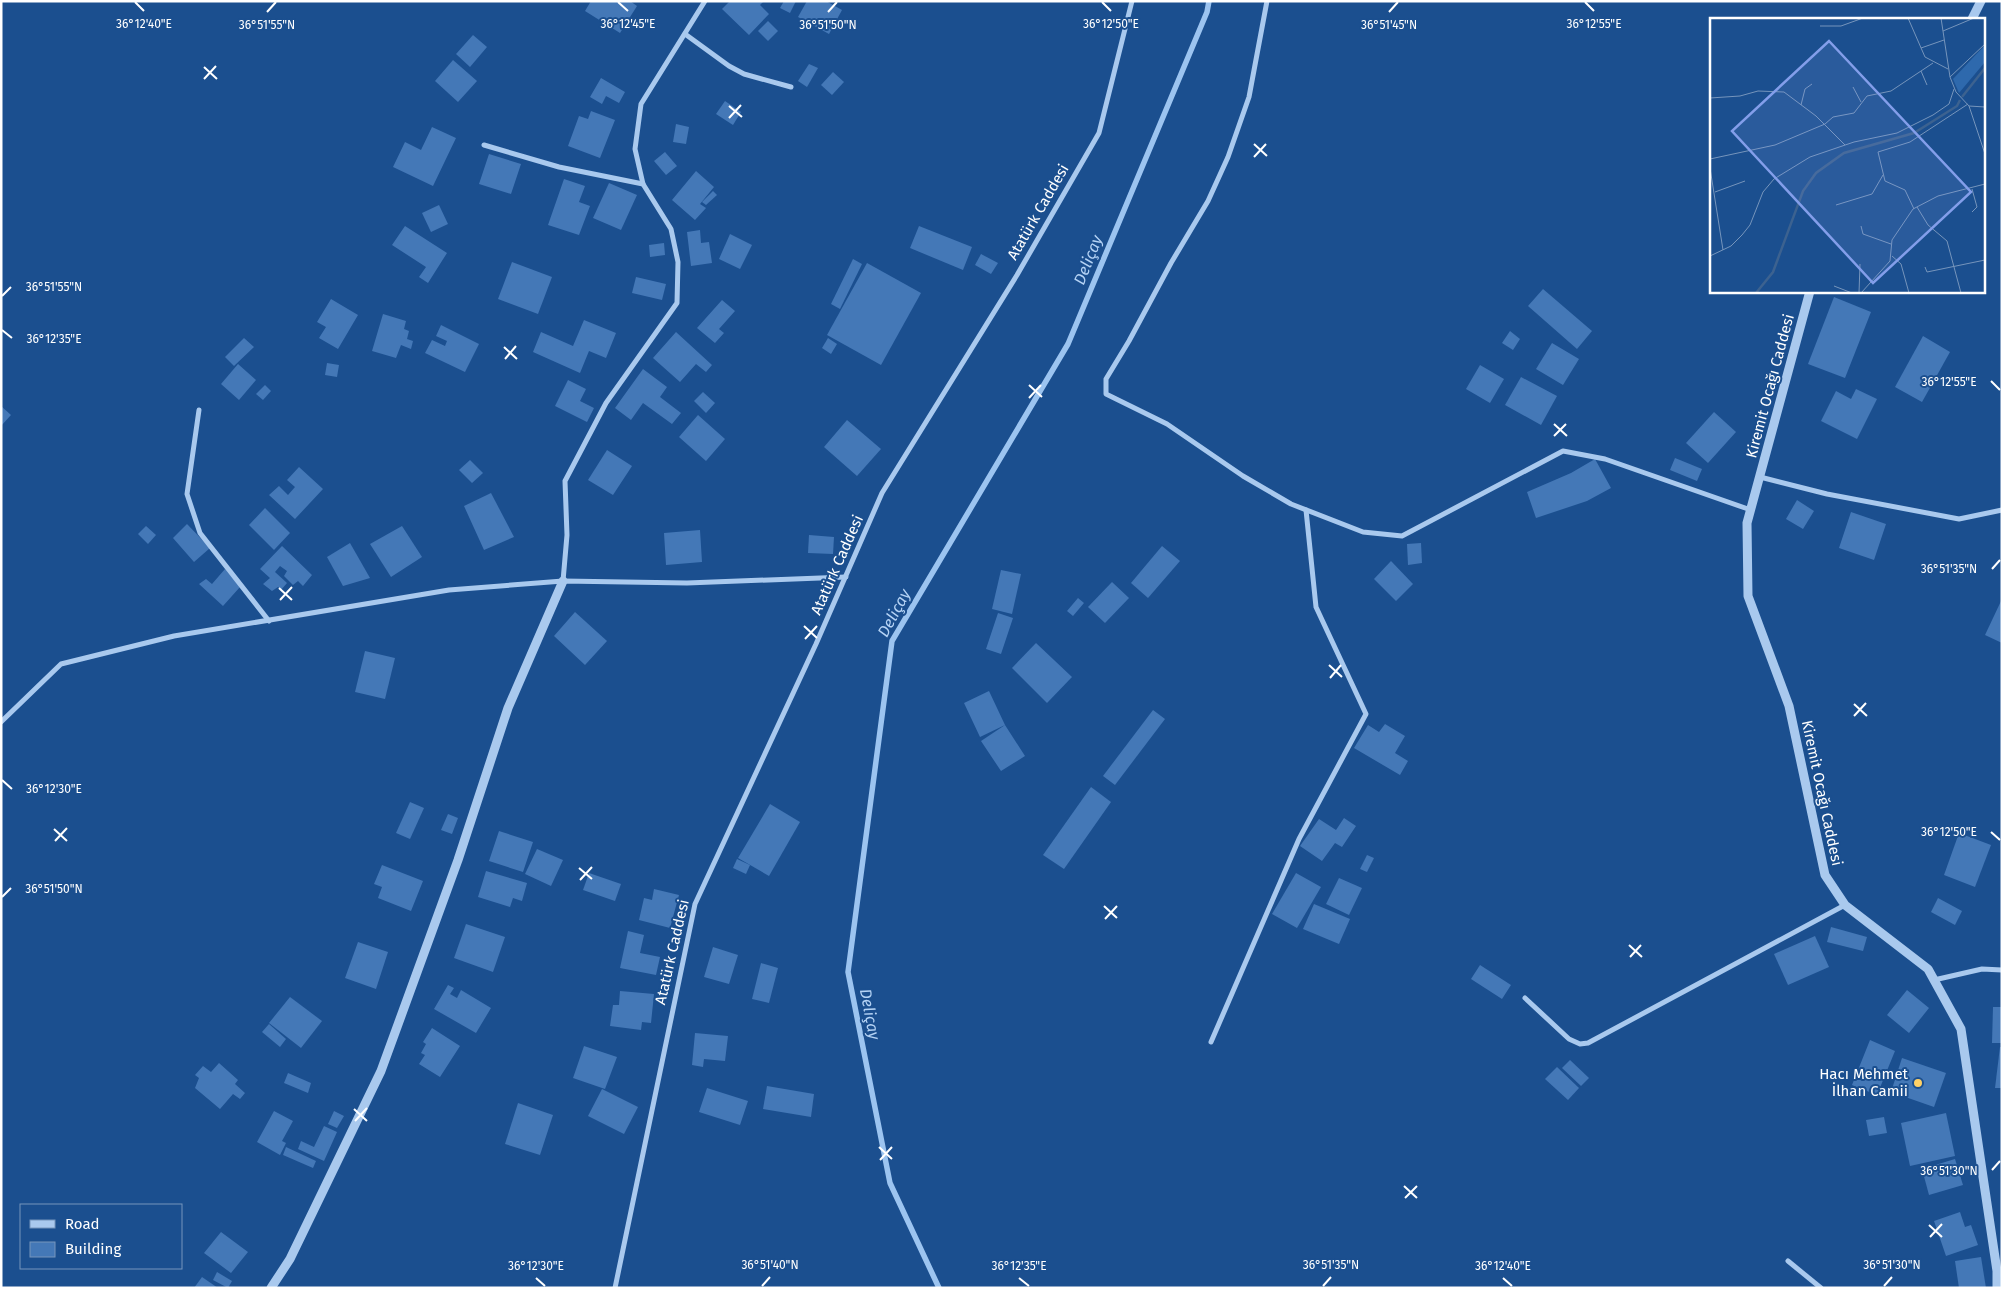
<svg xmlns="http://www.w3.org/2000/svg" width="2003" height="1289" font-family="'Fira Sans',sans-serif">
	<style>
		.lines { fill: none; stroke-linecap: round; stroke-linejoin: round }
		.stream { stroke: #9cc4f0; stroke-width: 5.5 }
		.building { fill: #4478b7 }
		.minor { stroke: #a9c9ee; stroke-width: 5 }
		.tertiary { stroke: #a9c9ee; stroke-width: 9 }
		.ticks { fill: none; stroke: #fff; stroke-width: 2 }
		.poi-dot { fill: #ffd166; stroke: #1b4f8f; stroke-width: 2 }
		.labels { text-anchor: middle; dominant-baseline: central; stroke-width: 4; stroke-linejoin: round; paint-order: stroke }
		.street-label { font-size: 15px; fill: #fff; stroke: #1b4f8f }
		.poi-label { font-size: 15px; fill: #fff; stroke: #1b4f8f; text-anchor: end }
		.water-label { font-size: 16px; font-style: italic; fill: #b5d3f5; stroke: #1b4f8f }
		.inset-river { fill: none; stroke: #3c6290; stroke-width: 2.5 }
		.inset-road { fill: none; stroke: #7695bc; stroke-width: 1 }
		.view { fill: #839eea; fill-opacity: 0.15; stroke: #839eea; stroke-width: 2.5 }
		.inset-edge { fill: none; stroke: #fff; stroke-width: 2.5 }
		.ticks-label { font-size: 12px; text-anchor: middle; fill: #fff; stroke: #1b4f8f; stroke-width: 4; stroke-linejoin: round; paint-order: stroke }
	</style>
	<rect width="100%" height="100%" fill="#1b4f8f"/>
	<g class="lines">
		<!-- stream -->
		<polyline class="stream" points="939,1288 890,1183 848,972 892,641 1068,344 1207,12 1209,1"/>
	</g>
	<!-- building -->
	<g class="building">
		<polygon points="591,1 630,1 637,6 620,33 585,11"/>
		<polygon points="730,1 764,1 760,5 769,14 749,35 722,9"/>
		<polygon points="784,1 796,1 790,13 780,8"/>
		<polygon points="807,1 826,1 842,10 829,34 798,17"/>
		<polygon points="768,21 778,31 768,41 758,31"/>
		<polygon points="473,35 487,47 470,67 456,54"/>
		<polygon points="453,60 477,81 458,102 435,81"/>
		<polygon points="809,64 818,68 807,87 798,81"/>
		<polygon points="833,72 844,82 832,95 821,85"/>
		<polygon points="601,78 625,92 619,103 606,96 602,104 590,97"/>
		<polygon points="725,101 741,112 733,125 716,114"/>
		<polygon points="591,111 615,120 600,158 568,146 579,116 588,119"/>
		<polygon points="676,124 689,127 686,144 673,142"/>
		<polygon points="432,127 456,138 433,186 393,167 405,142 421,150"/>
		<polygon points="665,152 677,166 666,175 654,161"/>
		<polygon points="489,154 521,164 511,194 479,184"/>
		<polygon points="696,171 714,187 700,204 706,208 695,220 672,200"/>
		<polygon points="564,179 585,186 579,202 590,206 579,235 548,225"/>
		<polygon points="609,183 637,195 621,230 593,218"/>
		<polygon points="713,191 717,195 706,205 702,202"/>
		<polygon points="439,205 448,224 431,232 422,213"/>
		<polygon points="405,226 447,253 428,283 419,277 426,267 392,245"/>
		<polygon points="919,226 972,247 963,270 910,248"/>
		<polygon points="700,230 701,243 709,242 712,263 691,266 687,232"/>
		<polygon points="730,234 752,245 740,269 719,259"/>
		<polygon points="664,243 665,255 650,257 649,245"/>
		<polygon points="981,254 998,263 991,274 975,265"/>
		<polygon points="853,259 862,264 840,309 831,304"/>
		<polygon points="512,262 552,277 538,314 498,299"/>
		<polygon points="867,263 921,293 881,365 827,335"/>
		<polygon points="636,277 666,284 662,300 632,293"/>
		<polygon points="1543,289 1592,331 1577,349 1528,306"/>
		<polygon points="1834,297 1871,312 1845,378 1808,364"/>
		<polygon points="331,299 358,315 338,349 319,338 326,327 317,322"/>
		<polygon points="722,300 735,311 719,329 724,333 715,343 697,328"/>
		<polygon points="383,314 406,321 404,329 409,331 407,339 413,341 411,349 401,345 396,358 372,351"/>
		<polygon points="584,320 616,333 606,358 589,351 580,373 533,352 541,332 573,346"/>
		<polygon points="441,325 479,344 465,372 425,353 432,340 445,346 447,341 436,336"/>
		<polygon points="1510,331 1520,339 1513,350 1502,343"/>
		<polygon points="676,332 712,365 706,372 696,364 680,382 653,358"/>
		<polygon points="1923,336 1950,352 1922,402 1895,387"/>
		<polygon points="244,338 254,347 234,366 225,357"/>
		<polygon points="828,338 837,344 831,354 822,348"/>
		<polygon points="1552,343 1579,359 1563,385 1536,369"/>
		<polygon points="327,363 339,365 337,377 325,375"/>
		<polygon points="238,364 256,380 239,400 221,384"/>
		<polygon points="1480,365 1504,379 1490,403 1466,389"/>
		<polygon points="643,369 667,387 660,397 681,413 672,424 643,403 631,420 615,408"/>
		<polygon points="1521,377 1557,396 1541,425 1505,405"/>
		<polygon points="568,380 586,389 580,401 594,408 587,422 555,406"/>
		<polygon points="265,385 271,391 263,400 256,394"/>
		<polygon points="1856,389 1877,399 1857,439 1821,421 1836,391 1851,399"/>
		<polygon points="703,392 715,403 706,413 694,401"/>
		<polygon points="1,406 11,415 1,426"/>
		<polygon points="1714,412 1736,432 1708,463 1686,443"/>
		<polygon points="698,415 725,439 706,461 679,437"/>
		<polygon points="847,420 881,449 857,476 824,447"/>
		<polygon points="607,450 632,466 613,495 588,480"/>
		<polygon points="1675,458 1702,469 1697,481 1670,470"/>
		<polygon points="1595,459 1611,488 1587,501 1536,518 1527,492 1571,473"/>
		<polygon points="470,460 483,473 472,483 459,470"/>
		<polygon points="299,467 323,489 295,519 269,495 279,486 288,495 295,487 287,480"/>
		<polygon points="491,493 514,537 484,550 464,506"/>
		<polygon points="1797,500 1814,511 1803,529 1786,519"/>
		<polygon points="265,508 290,533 274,550 249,525"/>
		<polygon points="1851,512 1886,524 1874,560 1839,548"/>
		<polygon points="187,524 210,548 194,562 173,538"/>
		<polygon points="146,526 156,535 148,544 138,534"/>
		<polygon points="402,526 422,557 391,577 370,544"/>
		<polygon points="700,530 702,562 666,565 664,533"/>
		<polygon points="809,535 834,537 833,554 808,553"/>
		<polygon points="350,543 370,578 343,586 327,557"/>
		<polygon points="1421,543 1422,563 1408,565 1407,544"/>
		<polygon points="282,546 312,575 303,586 298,581 293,585 284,576 287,571 280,566 275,572 287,583 281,590 278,587 272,591 263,584 270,578 260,569"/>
		<polygon points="1162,546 1180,561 1148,598 1131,583"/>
		<polygon points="1391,561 1413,584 1396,601 1374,579"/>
		<polygon points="225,569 240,587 223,606 199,584 206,579 212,584"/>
		<polygon points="1001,570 1021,574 1012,614 992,609"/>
		<polygon points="1112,582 1129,598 1105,623 1088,607"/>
		<polygon points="1078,598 1084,603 1073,616 1067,611"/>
		<polygon points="2002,599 2002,643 1985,635"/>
		<polygon points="575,612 607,641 585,665 554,636"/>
		<polygon points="998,613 1013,618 1001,654 986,649"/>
		<polygon points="1036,643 1072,677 1047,703 1012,668"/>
		<polygon points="365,651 395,658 385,699 355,692"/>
		<polygon points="989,691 1005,725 1025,756 1001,771 981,741 1005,725 980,737 964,703"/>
		<polygon points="1153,710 1165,719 1115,785 1103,776"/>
		<polygon points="1385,724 1405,736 1395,753 1408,761 1400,775 1354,748 1368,725 1379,732"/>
		<polygon points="1091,787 1111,802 1064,869 1043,855"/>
		<polygon points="410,802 424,808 410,839 396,833"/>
		<polygon points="770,804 800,822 769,876 738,858"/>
		<polygon points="448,814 458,818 452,834 441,830"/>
		<polygon points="1344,818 1356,826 1342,847 1335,843 1322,861 1300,846 1319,819 1336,830"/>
		<polygon points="499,831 533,842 523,872 489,861"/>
		<polygon points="1959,833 1991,845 1975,887 1944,875"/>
		<polygon points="537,849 563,860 551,886 525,874"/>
		<polygon points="1367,855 1374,858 1367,872 1360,869"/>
		<polygon points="737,859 750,865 746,874 733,868"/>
		<polygon points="382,865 423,881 411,911 378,898 382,887 374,884"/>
		<polygon points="486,871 527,883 522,901 513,898 510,907 478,897"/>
		<polygon points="589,873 621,884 615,901 583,890"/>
		<polygon points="1296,873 1321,887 1297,928 1272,914"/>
		<polygon points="1339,878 1362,888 1349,915 1326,904"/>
		<polygon points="654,889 679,895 670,928 639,920 644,898 652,900"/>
		<polygon points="1938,898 1962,911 1955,925 1931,912"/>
		<polygon points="1314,904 1350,919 1339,944 1303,929"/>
		<polygon points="466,924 505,937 493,972 454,958"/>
		<polygon points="1831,927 1867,937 1863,951 1827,942"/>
		<polygon points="628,931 644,935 640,953 660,957 656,975 620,968"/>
		<polygon points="1815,936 1829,967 1788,985 1774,954"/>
		<polygon points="358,942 388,952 376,989 345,978"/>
		<polygon points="713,947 738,955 729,984 704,977"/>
		<polygon points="761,963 778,968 769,1003 752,999"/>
		<polygon points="1480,965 1511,985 1502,999 1471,979"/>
		<polygon points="448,985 454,988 450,994 457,998 461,990 491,1008 476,1033 434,1009"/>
		<polygon points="1907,990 1929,1008 1909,1033 1887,1015"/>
		<polygon points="620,991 654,994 651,1023 642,1022 641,1030 610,1026 613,1005 619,1005"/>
		<polygon points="290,997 322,1021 301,1048 269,1023"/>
		<polygon points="1993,1007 2002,1007 2002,1043 1992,1043"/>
		<polygon points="269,1024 286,1039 280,1047 262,1032"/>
		<polygon points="432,1028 460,1046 440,1077 419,1064 425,1055 421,1053 426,1044 423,1042"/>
		<polygon points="695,1033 728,1036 725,1061 704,1059 703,1067 692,1065"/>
		<polygon points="1870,1040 1895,1051 1877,1095 1852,1085"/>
		<polygon points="584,1046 617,1057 605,1089 573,1078"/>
		<polygon points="2000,1047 2002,1047 2002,1088 1995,1088"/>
		<polygon points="1902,1058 1946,1073 1934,1107 1891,1092"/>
		<polygon points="1570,1060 1589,1078 1581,1086 1562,1068"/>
		<polygon points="219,1063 238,1080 235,1084 245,1093 240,1099 233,1094 220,1109 195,1088 199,1078 195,1075 203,1066 211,1072"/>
		<polygon points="1557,1067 1579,1088 1568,1100 1545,1079"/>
		<polygon points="288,1073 311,1083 308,1093 284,1083"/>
		<polygon points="767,1086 814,1094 811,1117 763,1109"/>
		<polygon points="707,1088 748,1101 740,1125 699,1112"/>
		<polygon points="602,1089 638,1107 624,1134 588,1116"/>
		<polygon points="518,1103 553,1115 540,1155 505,1144"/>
		<polygon points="274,1111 293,1121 282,1141 286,1143 280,1155 257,1142"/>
		<polygon points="334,1111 344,1116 337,1128 328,1124"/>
		<polygon points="1946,1113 1955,1156 1910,1166 1901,1123"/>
		<polygon points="1884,1117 1887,1133 1869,1136 1866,1120"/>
		<polygon points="324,1126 337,1132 324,1161 298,1149 301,1141 314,1147"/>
		<polygon points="286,1147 316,1161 313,1168 283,1155"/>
		<polygon points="1955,1159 1963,1185 1929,1195 1922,1169"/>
		<polygon points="1960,1212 1965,1227 1971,1225 1978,1245 1946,1256 1934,1221"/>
		<polygon points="221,1232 248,1252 231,1273 204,1253"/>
		<polygon points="1981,1257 1986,1288 1959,1288 1955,1261"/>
		<polygon points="217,1272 232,1281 228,1288 213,1280"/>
		<polygon points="202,1277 218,1288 194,1288"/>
	</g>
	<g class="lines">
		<!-- minor -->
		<g class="minor">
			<polyline points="1267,1 1249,97 1228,157 1208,201 1171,263 1129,341 1106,379 1106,394 1167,424 1243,476 1291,504 1363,532 1402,536 1563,451 1605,459 1751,510"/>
			<polyline points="685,34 729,66 744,74 791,87"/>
			<polyline points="484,145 559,167 643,184"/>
			<polyline points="199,410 187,494 200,533 269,621"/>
			<polyline points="1760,477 1827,494 1959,519 2002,510"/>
			<polyline points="563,581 567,535 565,481 606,403 677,303 678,262 671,229 643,184 635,149 641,104 705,1"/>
			<polyline points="1,722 61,664 174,636 449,590 563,581 687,583 846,577"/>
			<polyline points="1934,980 1982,969 2002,970"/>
			<polyline points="1525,998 1569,1039 1580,1044 1588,1043 1845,905"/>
			<polyline points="1211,1042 1299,839 1366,714 1316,607 1306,510"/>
			<polyline points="1788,1261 1821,1288"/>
			<polyline points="615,1288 695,904 816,644 882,493 1017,275 1099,133 1132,1"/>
		</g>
		<!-- tertiary -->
		<g class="tertiary">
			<polyline points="1972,19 1981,1"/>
			<polyline points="1810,291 1747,523 1748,596 1789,706 1825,875 1845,905 1928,969 1961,1029 1997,1271 1997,1288"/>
			<polyline points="271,1288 290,1259 381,1071 458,860 508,708 563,581"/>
		</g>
	</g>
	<!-- ticks -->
	<path class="ticks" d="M135,2L144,11M618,2L628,11M1102,2L1111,11M1585,2L1594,11M267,12L276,2M828,12L837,2M1389,12L1398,2M204,67L217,79M204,79L216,66M729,106L742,117M729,118L741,105M1254,144L1267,156M1254,157L1266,144M2,296L11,287M2,330L12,338M504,347L517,359M505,359L516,346M1991,381L2000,390M1029,385L1042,397M1029,398L1041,385M1554,424L1567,436M1554,436L1566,424M1992,569L2000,560M279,588L292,600M280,600L292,587M804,626L817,638M805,639L817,626M1329,665L1342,677M1330,678L1341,665M1854,704L1867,716M1854,716L1866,703M2,780L12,789M54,829L67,841M1991,832L2000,840M55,841L67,828M579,868L592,879M580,880L592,867M2,897L11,888M1104,906L1117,918M1105,919L1117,906M1629,945L1642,957M1630,957L1641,945M354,1109L367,1121M355,1121L367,1108M879,1147L892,1159M880,1160L892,1147M1992,1170L2000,1161M1404,1186L1417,1198M1405,1198L1417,1186M1929,1225L1942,1237M1930,1237L1942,1224M536,1278L545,1286M1019,1278L1029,1286M1503,1278L1512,1286M762,1286L770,1277M1323,1286L1331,1277M1884,1286L1892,1277"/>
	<!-- markers -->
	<circle class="poi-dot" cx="1918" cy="1083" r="5"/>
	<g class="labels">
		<!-- street labels -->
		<g class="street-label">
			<text transform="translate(1038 212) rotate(-60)">Atatürk Caddesi</text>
			<text transform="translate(1770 386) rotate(-75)">Kiremit Ocağı Caddesi</text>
			<text transform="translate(837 565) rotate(-66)">Atatürk Caddesi</text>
			<text transform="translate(1822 793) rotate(78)">Kiremit Ocağı Caddesi</text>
			<text transform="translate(672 952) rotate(-77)">Atatürk Caddesi</text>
		</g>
		<!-- poi labels -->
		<g class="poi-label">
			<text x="1908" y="1074">Hacı Mehmet<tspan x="1908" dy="17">İlhan Camii</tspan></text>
		</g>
		<!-- water labels -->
		<g class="water-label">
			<text transform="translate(1088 260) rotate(-68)">Deliçay</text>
			<text transform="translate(894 613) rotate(-62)">Deliçay</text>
			<text transform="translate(870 1014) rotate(79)">Deliçay</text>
		</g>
	</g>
	<!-- overview -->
	<g transform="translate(1710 18)">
		<rect width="275" height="275" fill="#1b4f8f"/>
		<path d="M275,27V44L249,75L243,61Z" fill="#2e69ad"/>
		<path class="inset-river" d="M252,79L275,50M46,275L63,254L93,173L106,155L134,135L204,115L247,88L250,82"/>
		<path class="inset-road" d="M198,0L215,39L238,51M231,0L240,59L246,74L259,88L275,136M110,8H131L153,0M233,13L264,0M211,30L234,22M211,53L217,67M240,59L275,26M143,69L151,84M0,80L30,78L48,73L74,74L106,98L135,127M91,87L95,71L102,66M259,88L275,89M0,141L65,127L115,106L123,99L144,95L157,78L181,73L223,45M0,150L13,232M5,174L35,163M126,187L162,176L173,157M207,189L218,207L237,223L251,275M204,191L195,172L175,163L168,134L200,124L258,86M262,194L267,189L262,171M151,208L153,216L181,226M0,238L21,228L32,217L40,207L53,174L64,161L100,139L144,124L187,115L223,97L239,86L244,71M182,238L191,246L199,275M215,249L217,254L275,242M124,268L142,275M149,275L150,246M151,275L180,243L182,222L203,191L228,178L275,166"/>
		<path class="view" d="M119,23L261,174L163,265L22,113Z"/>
		<rect width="275" height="275" class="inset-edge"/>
	</g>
	<g class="ticks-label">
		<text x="144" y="28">36°12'40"E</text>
		<text x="628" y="28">36°12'45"E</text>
		<text x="1111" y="28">36°12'50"E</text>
		<text x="1594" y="28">36°12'55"E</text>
		<text x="267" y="29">36°51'55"N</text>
		<text x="828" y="29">36°51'50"N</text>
		<text x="1389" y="29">36°51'45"N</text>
		<text x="54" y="291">36°51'55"N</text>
		<text x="54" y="343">36°12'35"E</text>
		<text x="1949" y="386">36°12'55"E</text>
		<text x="1949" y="573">36°51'35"N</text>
		<text x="54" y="793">36°12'30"E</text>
		<text x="1949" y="836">36°12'50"E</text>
		<text x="54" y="893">36°51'50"N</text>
		<text x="1949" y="1175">36°51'30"N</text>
		<text x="770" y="1269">36°51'40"N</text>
		<text x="1331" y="1269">36°51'35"N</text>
		<text x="1892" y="1269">36°51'30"N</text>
		<text x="536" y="1270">36°12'30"E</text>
		<text x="1019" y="1270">36°12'35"E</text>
		<text x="1503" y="1270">36°12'40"E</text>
	</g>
	<!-- border -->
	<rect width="2003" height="1289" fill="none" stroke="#ffffff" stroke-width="5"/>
	<!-- legend -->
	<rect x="20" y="1204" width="162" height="65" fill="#1b4f8f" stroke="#7695bc"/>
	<rect x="30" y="1220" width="25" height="8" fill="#a9c9ee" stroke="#7695bc"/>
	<text x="65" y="1229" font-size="15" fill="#ffffff">Road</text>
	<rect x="30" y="1242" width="25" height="15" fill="#4478b7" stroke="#7695bc"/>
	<text x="65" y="1254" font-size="15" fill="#ffffff">Building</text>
</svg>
